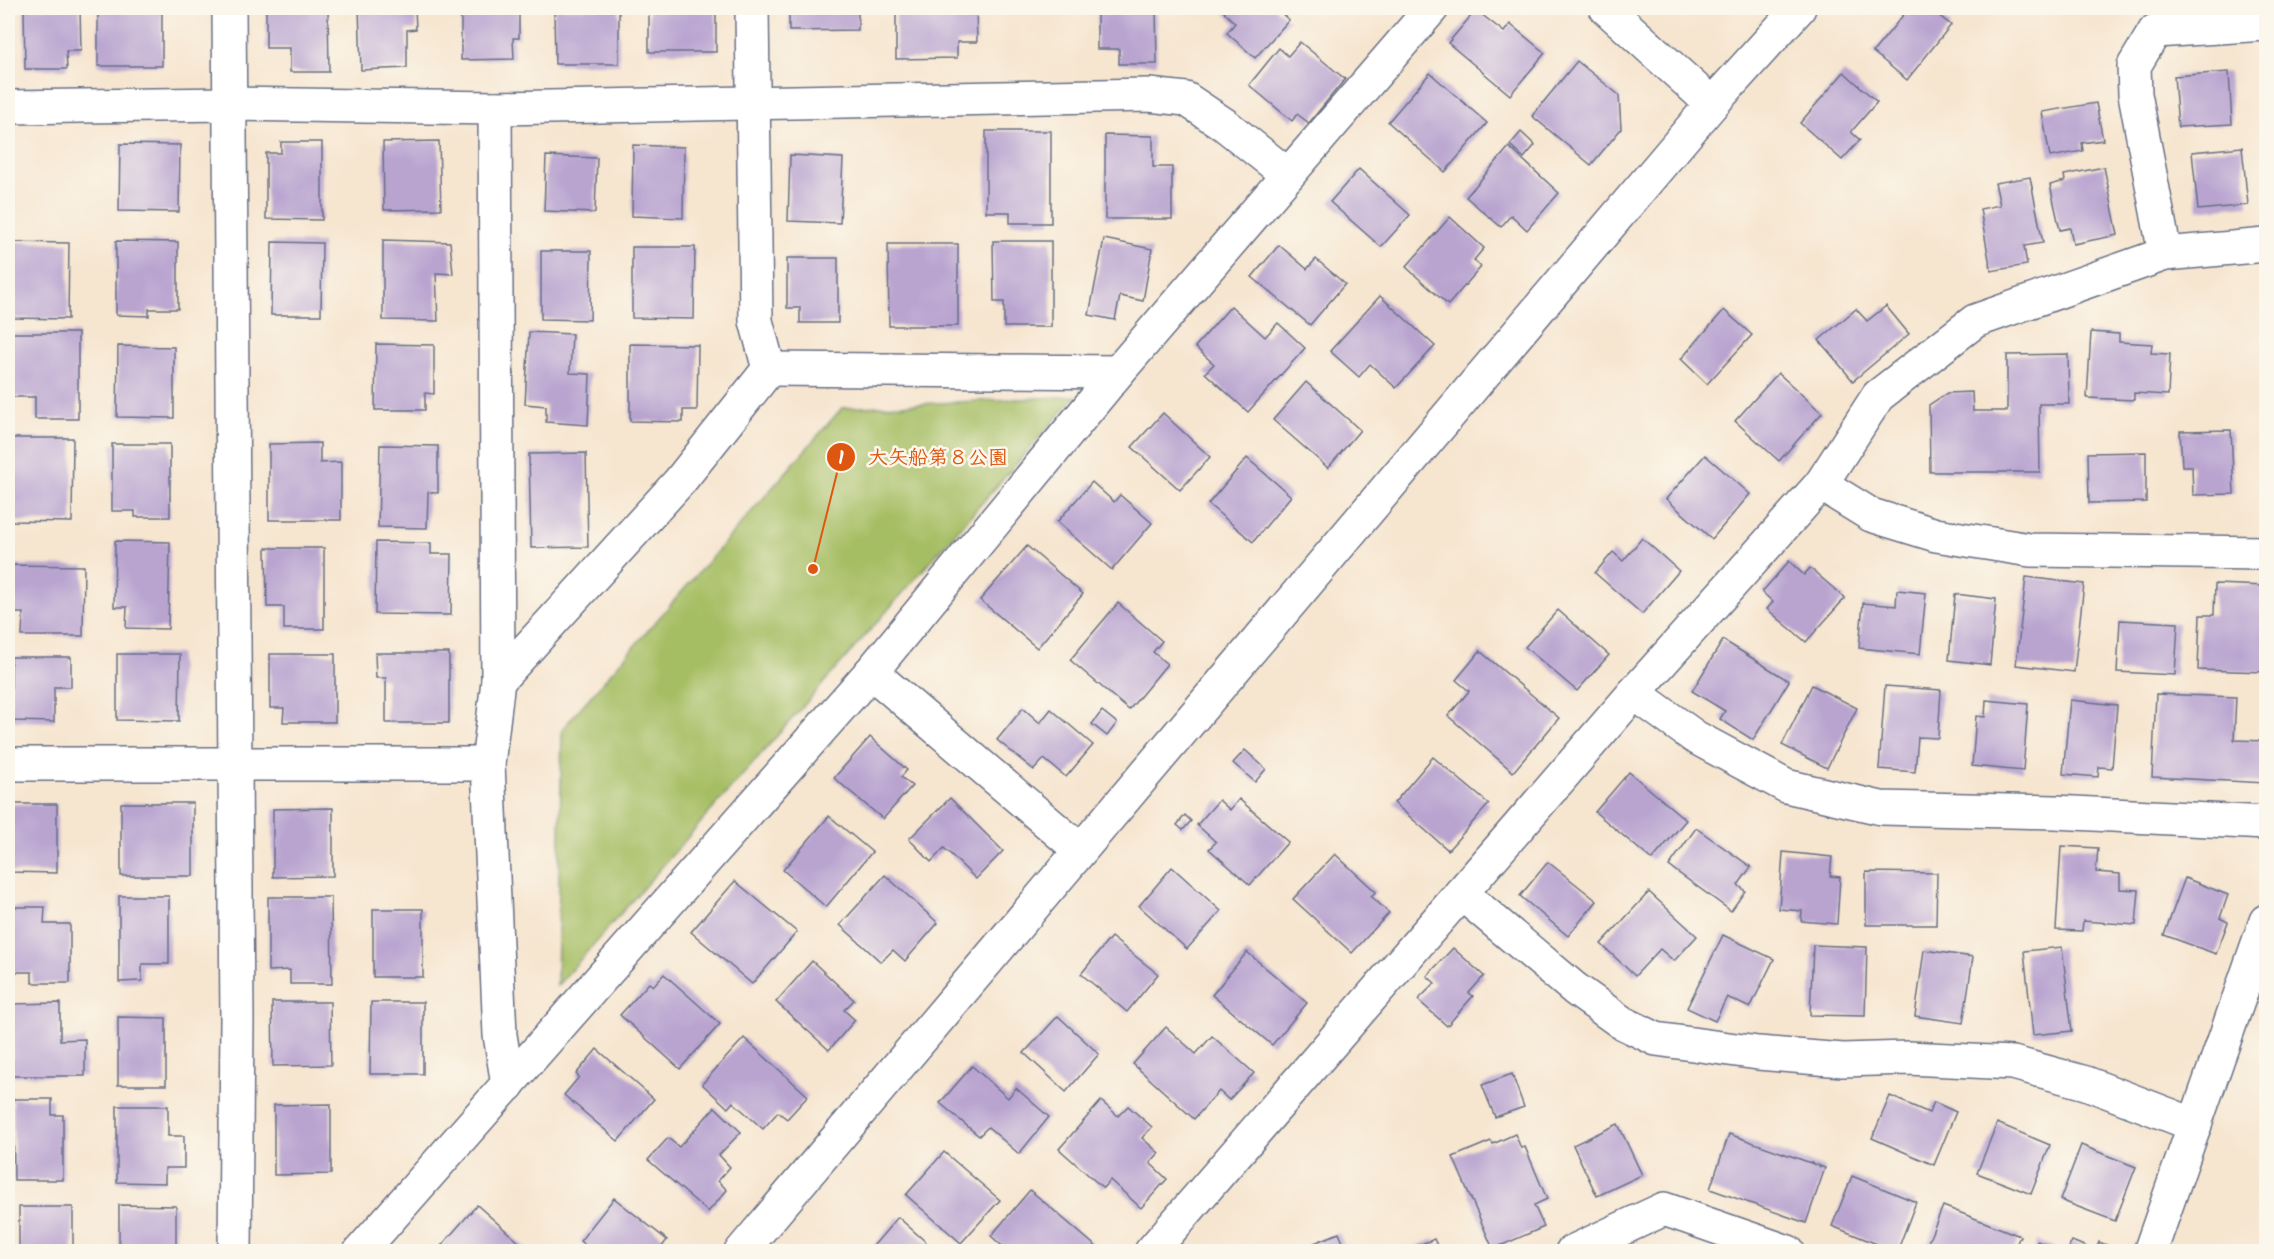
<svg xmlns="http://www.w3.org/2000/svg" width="2274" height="1259" font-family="Kalam,'Klee One',sans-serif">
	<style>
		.green { fill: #a6be64; stroke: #607661; stroke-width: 1.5 }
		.building { fill: #b9a4d0 }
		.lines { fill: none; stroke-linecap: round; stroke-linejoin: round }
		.minor-casing { stroke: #686f86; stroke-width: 36 }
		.tertiary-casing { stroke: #686f86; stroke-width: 36 }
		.minor { stroke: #fff; stroke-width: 33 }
		.tertiary { stroke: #fff; stroke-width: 33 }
		.leader { fill: none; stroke: #de5710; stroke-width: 2 }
		.callout-dot { fill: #de5710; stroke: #fbf7ec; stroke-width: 2 }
		.mark-label { font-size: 18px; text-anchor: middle; font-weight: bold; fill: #fff }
		.callout-label { font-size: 20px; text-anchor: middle; font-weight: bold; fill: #de5710; stroke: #fbf7ec; stroke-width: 5; stroke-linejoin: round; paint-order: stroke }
	</style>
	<rect width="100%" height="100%" fill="#fbf7ec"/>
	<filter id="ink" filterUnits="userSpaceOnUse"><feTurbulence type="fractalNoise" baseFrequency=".0167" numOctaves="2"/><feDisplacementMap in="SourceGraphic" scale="12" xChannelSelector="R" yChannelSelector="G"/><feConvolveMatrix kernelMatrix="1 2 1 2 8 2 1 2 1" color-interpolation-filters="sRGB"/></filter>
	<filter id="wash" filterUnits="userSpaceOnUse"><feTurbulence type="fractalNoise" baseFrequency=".008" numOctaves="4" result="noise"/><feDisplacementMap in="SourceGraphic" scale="24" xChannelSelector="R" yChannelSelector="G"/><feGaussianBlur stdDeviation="1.35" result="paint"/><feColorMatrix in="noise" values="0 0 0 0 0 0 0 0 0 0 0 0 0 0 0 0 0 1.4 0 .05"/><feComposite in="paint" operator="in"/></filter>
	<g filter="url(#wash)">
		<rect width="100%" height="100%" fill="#f6e5cf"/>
		<!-- green -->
		<polygon class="green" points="1076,396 557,986 562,729 842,408"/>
		<g id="blocks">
			<!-- building -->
			<g class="building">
				<polygon points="24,8 80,8 81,51 66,51 67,69 25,69"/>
				<rect x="98" y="8" width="64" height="58"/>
				<polygon points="266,8 328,8 329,72 290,72 290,48 266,48"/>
				<polygon points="359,8 415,8 416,29 407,30 407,68 361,70"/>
				<polygon points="461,8 519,8 519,38 513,38 514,59 461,60"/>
				<polygon points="554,8 619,8 619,64 555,64"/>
				<rect x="649" y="8" width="67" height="44"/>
				<polygon points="789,8 858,8 858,30 789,31"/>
				<polygon points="896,8 976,8 977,42 957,42 957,58 896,59"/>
				<polygon points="1097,8 1156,8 1157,64 1119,64 1119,49 1097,49"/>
				<polygon points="1228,8 1275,8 1289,20 1255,58 1227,33 1235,23 1224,12"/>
				<polygon points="1909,8 1929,8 1951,25 1907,80 1873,52"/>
				<polygon points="1476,10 1504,32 1510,24 1545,53 1510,95 1448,43"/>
				<polygon points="1300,42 1345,79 1309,123 1297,114 1292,121 1249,85 1279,48 1288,56"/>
				<polygon points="1577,61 1619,95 1621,129 1591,165 1532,116"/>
				<polygon points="1844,72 1877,102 1851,132 1860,140 1842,160 1800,123"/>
				<polygon points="2229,72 2232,124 2178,127 2174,76"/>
				<polygon points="1430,73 1487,123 1445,172 1388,122"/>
				<polygon points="2096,103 2103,140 2082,143 2083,151 2050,157 2042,112"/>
				<polygon points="986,131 1051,131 1051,223 1010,223 1010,212 986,212"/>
				<polygon points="1521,132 1535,145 1524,158 1510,145"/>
				<polygon points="1105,135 1153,136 1153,167 1172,167 1172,219 1105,219"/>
				<polygon points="439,141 441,209 384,210 383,142"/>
				<polygon points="281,142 322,142 322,220 266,219 266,153 281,153"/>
				<polygon points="120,144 180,145 179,212 119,211"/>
				<polygon points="633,145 684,147 683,218 632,216"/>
				<polygon points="1509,147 1559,193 1527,230 1511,215 1501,227 1466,197"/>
				<polygon points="2242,147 2248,205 2198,210 2192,152"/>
				<polygon points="790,155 843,158 840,223 788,221"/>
				<polygon points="546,156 597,158 595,213 544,211"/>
				<polygon points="2104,167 2118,235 2073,244 2070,228 2060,230 2050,185 2065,181 2064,175"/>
				<polygon points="1359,169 1410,215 1381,247 1330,202"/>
				<polygon points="2030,177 2043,243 2024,246 2027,265 1991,271 1980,209 2000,205 1995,183"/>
				<polygon points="1450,217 1484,248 1474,260 1481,267 1448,305 1406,267"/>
				<polygon points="1104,239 1152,249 1143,301 1120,296 1115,320 1089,315"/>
				<polygon points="383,240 450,242 453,274 436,273 438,321 383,320"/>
				<polygon points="116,241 178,242 178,309 149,309 149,316 116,315"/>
				<polygon points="993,241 1051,241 1051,327 1004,327 1004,302 994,302"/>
				<polygon points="8,242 69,243 68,319 12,318 13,296 8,296"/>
				<polygon points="272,242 322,243 321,315 271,315"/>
				<polygon points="888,244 958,244 958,326 889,326"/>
				<polygon points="1279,245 1307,269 1316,259 1345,284 1310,325 1252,277"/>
				<polygon points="632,247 695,247 694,319 632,318"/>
				<polygon points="541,251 591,251 590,320 541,319"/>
				<polygon points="787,258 838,258 838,323 800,323 800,308 787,308"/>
				<polygon points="1380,296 1435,346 1396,388 1370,364 1359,377 1330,351"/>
				<polygon points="1231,306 1265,337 1278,323 1305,348 1248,412 1205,373 1214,364 1195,347"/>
				<polygon points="1886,306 1909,334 1853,381 1819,340 1856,309 1867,321"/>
				<polygon points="1724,310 1752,335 1707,384 1681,359"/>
				<polygon points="529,332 572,334 570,373 590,374 588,425 546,422 546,406 525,404"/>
				<polygon points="2091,332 2119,334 2119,342 2152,344 2151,353 2170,354 2168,395 2134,393 2134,400 2087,398"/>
				<polygon points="10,333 78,333 78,419 35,419 35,397 10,397"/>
				<polygon points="376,344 434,345 434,394 425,393 425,410 375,410"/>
				<polygon points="630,344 698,345 697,410 683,410 683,422 630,421"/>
				<polygon points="118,346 174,347 174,418 117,417"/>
				<polygon points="2068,354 2069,404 2039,404 2040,472 1930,472 1929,405 1947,393 1972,392 1973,411 2007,411 2007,355"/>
				<polygon points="1778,373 1822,413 1779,461 1735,421"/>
				<polygon points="1306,382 1360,430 1328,468 1273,420"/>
				<polygon points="1163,413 1210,457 1180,490 1132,447"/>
				<polygon points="2231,430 2234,494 2193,495 2192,466 2182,466 2180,431"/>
				<polygon points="8,438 73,438 72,522 8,521"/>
				<polygon points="320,443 320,463 341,462 341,520 269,520 269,444"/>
				<polygon points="112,444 170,444 170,517 135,517 135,511 112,511"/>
				<polygon points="380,445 438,446 438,493 428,492 427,528 378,527"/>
				<polygon points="2146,452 2146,502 2089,503 2088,453"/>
				<polygon points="586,453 588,547 531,548 529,454"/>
				<polygon points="1705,455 1750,494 1712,539 1666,499"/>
				<polygon points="1247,458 1291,496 1253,542 1208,504"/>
				<polygon points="1092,482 1114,502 1120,495 1152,523 1112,570 1057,522"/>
				<polygon points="1642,538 1679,571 1642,614 1595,573 1613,552 1623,561"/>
				<polygon points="115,541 170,542 168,629 126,628 127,607 114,607"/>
				<polygon points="376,542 431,543 431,554 452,554 451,615 375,614"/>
				<polygon points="1027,546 1083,594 1037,648 980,600"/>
				<polygon points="266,548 324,548 324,629 284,629 284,607 267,607"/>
				<polygon points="1789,561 1804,575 1810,568 1845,598 1806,642 1767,609 1773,602 1762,592"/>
				<polygon points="8,565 84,566 83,636 22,636 23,613 8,613"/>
				<polygon points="2026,577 2084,584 2074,672 2016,665"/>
				<polygon points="2215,584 2266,586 2266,672 2198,670 2200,615 2214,615"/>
				<polygon points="1897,590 1926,593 1920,654 1859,648 1863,603 1896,606"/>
				<polygon points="1955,594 1996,599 1990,665 1949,660"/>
				<polygon points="1118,603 1162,641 1153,652 1167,664 1129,710 1070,660"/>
				<polygon points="1558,610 1609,655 1577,691 1525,647"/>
				<polygon points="2120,620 2178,623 2175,675 2117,672"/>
				<polygon points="1723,640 1789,681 1753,740 1720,719 1725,711 1692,691"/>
				<polygon points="1480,651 1559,718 1513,772 1448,716 1469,691 1456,680"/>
				<polygon points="375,653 449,653 449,723 386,723 386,678 376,678"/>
				<polygon points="117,654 180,654 179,721 117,720"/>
				<polygon points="270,654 335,654 335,722 283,722 284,708 270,708"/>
				<polygon points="11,657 71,657 71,687 54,687 54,722 11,721"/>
				<polygon points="1812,685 1857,708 1827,768 1782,745"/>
				<polygon points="1885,686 1941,690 1938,738 1918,737 1915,772 1879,769"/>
				<polygon points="2156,694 2236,697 2234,740 2266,741 2266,783 2152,777"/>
				<polygon points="1986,700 2028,704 2023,771 1972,766 1976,716 1985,717"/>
				<polygon points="2070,700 2117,705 2112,768 2099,767 2098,777 2063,774"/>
				<polygon points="1023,708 1040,723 1051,709 1093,745 1066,777 1044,759 1034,770 997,740"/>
				<polygon points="1102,711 1117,723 1107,736 1092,724"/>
				<polygon points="870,737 907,770 901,777 912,786 883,819 834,778"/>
				<polygon points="1245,750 1266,769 1255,782 1233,763"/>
				<polygon points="1433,757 1489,804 1448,850 1394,803"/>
				<polygon points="1629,772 1686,820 1652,860 1595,812"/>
				<polygon points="950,798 1003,851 976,879 944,848 931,862 909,839"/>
				<polygon points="1239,799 1288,842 1250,885 1209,849 1216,842 1197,825 1219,800 1230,810"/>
				<rect x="121" y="803" width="72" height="73"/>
				<polygon points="8,804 57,804 57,873 8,872"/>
				<polygon points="333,808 333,876 273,877 273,809"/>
				<polygon points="1185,815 1191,821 1183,830 1177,825"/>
				<polygon points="829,816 872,852 826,907 783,870"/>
				<polygon points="1696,828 1751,867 1738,885 1745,891 1731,911 1669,866"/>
				<polygon points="2061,846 2098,848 2096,872 2120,874 2120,889 2139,890 2136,925 2083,921 2082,931 2056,930"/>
				<polygon points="1783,852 1832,857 1830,876 1840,877 1837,924 1801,921 1802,911 1779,909"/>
				<polygon points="1335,854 1376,892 1371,896 1389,913 1352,953 1293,899"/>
				<polygon points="1548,862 1597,901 1568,936 1520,896"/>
				<polygon points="1172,867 1221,911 1187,949 1139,906"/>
				<polygon points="1866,872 1937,873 1936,925 1866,925"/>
				<polygon points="885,875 938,923 905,961 893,950 881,962 840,925"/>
				<polygon points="2185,878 2228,895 2220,918 2228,922 2216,954 2164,935"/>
				<polygon points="735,881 797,932 752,984 691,932"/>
				<polygon points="1649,892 1697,936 1674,961 1660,949 1635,976 1601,944"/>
				<polygon points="119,896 169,896 169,964 142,964 142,981 119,982"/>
				<polygon points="268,897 331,897 332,984 290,984 290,970 268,971"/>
				<polygon points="11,907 45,907 44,924 70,924 70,983 32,983 32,972 11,972"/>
				<rect x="373" y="909" width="50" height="68"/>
				<polygon points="1723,935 1774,959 1750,1008 1727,997 1715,1021 1687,1008"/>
				<polygon points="1111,937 1158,974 1127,1012 1081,974"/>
				<polygon points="1813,945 1867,947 1865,1016 1810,1015"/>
				<polygon points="2062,947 2072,1031 2033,1035 2024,951"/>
				<polygon points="1453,948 1484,976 1469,993 1473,996 1447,1026 1418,1000 1435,983 1427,976"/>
				<polygon points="1924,950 1973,957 1963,1023 1915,1016"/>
				<polygon points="1247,952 1307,1003 1272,1045 1212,995"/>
				<polygon points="812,961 854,1000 844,1010 855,1020 829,1050 776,1002"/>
				<polygon points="664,974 720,1024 680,1069 620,1015 649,983 653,986"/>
				<polygon points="272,1002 330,1002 331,1065 273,1066"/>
				<polygon points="371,1002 423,1002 423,1074 370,1074"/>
				<polygon points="60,1003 60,1040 85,1039 85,1076 12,1076 11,1004"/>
				<polygon points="1058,1016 1099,1054 1066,1092 1024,1053"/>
				<polygon points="118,1017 166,1018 166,1085 118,1085"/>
				<polygon points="1166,1027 1196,1054 1212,1036 1254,1073 1229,1100 1219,1091 1194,1119 1133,1064"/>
				<polygon points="744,1038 808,1096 787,1119 778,1112 763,1129 733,1102 728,1108 702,1084"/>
				<polygon points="597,1049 654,1099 618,1141 564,1095 579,1077 576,1074"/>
				<polygon points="972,1066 1008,1098 1016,1088 1049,1117 1019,1154 988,1127 979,1136 940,1103"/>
				<polygon points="1512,1074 1524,1107 1495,1117 1482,1085"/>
				<polygon points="1890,1096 1929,1113 1934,1102 1956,1112 1934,1165 1872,1138"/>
				<polygon points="13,1099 52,1099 52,1115 63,1115 63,1180 14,1180"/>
				<polygon points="1101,1101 1118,1116 1128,1106 1152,1127 1142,1138 1159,1153 1150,1163 1167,1179 1141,1208 1110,1180 1103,1188 1059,1149"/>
				<polygon points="331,1104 331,1174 274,1175 274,1105"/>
				<polygon points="117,1106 168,1106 168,1136 184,1136 184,1168 165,1168 165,1183 117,1182"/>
				<polygon points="715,1107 741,1132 719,1155 730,1167 718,1181 727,1190 708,1212 648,1160 668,1138 679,1147"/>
				<polygon points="1997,1123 2050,1145 2031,1194 1977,1173"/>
				<polygon points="1618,1124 1642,1175 1597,1196 1573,1145"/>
				<polygon points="1515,1134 1521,1148 1525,1147 1547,1199 1534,1205 1544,1227 1493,1249 1453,1157 1491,1141 1493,1144"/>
				<polygon points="1729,1134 1825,1168 1806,1223 1710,1189"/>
				<polygon points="2081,1145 2136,1167 2115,1221 2060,1200"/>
				<polygon points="944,1152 1000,1200 961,1243 906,1195"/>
				<polygon points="1852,1176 1916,1202 1897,1252 1832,1226"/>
				<polygon points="1030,1190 1100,1250 1099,1252 1009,1252 991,1236"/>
				<polygon points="614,1198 667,1240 658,1252 594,1252 580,1241"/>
				<polygon points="119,1205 176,1206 176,1252 119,1252"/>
				<polygon points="477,1205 530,1252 447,1252 441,1246"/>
				<polygon points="1943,1206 2020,1236 2013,1252 1924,1252"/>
				<rect x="19" y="1207" width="54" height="45"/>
				<polygon points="898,1217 937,1252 868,1252"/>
				<polygon points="1339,1233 1347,1252 1294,1252 1294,1251"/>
				<polygon points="1434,1239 1440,1251 1404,1251"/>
				<polygon points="2037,1241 2064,1251 2064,1252 2034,1252"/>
				<polygon points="2072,1241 2096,1251 2099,1242 2119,1250 2118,1252 2067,1252"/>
			</g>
		</g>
	</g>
	<g filter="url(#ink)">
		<use href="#blocks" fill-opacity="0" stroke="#686f86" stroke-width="1.5"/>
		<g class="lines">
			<defs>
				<g id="minor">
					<polyline points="229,8 237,1019 235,1252"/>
					<polyline points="752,8 756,321 769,369"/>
					<polyline points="8,107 229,104 495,108 1149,95 1186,99 1225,125 1288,175"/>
					<polyline points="495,108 498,681 488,764 500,1035 508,1085"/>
					<polyline points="2165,254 2135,94 2134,66 2155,31 2266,24"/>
					<polyline points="769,369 1118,372"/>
					<polyline points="1821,484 1871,515 1936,535 2030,550 2266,553"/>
					<polyline points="871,672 1080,850"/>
					<polyline points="498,681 680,481 769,369"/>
					<polyline points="1634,693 1695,737 1786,786 1881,808 2055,812 2266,823"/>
					<polyline points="8,764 488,764"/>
					<polyline points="1461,893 1575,989 1621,1022 1656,1039 1758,1053 1843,1060 1908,1058 2013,1063 2086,1083 2195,1125"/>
					<polyline points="360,1252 871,672 1118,372 1432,8"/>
					<polyline points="1151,1252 1634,693 1821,484 1878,396 1975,321 2165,254 2266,245"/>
					<polyline points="1572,1252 1664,1209 1788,1252"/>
					<polyline points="2150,1252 2266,921"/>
				</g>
				<g id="tertiary">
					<polyline points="1606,8 1712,104"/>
					<polyline points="741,1252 1712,104 1799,8"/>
				</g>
			</defs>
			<!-- minor casing -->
			<use href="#minor" class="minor-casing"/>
			<!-- tertiary casing -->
			<use href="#tertiary" class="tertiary-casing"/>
			<!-- minor -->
			<use href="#minor" class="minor"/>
			<!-- tertiary -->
			<use href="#tertiary" class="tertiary"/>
		</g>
	</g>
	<!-- callouts -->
	<path class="leader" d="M813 569L841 457"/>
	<g class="callout-dot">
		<circle cx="813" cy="569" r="6"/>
		<circle cx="841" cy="457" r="15"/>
	</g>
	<g class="mark-label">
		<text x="841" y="464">1</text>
	</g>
	<g class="callout-label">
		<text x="938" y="464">大矢船第８公園</text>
	</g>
	<!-- margin -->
	<rect width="2274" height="1259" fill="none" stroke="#fbf7ec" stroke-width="30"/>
</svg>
